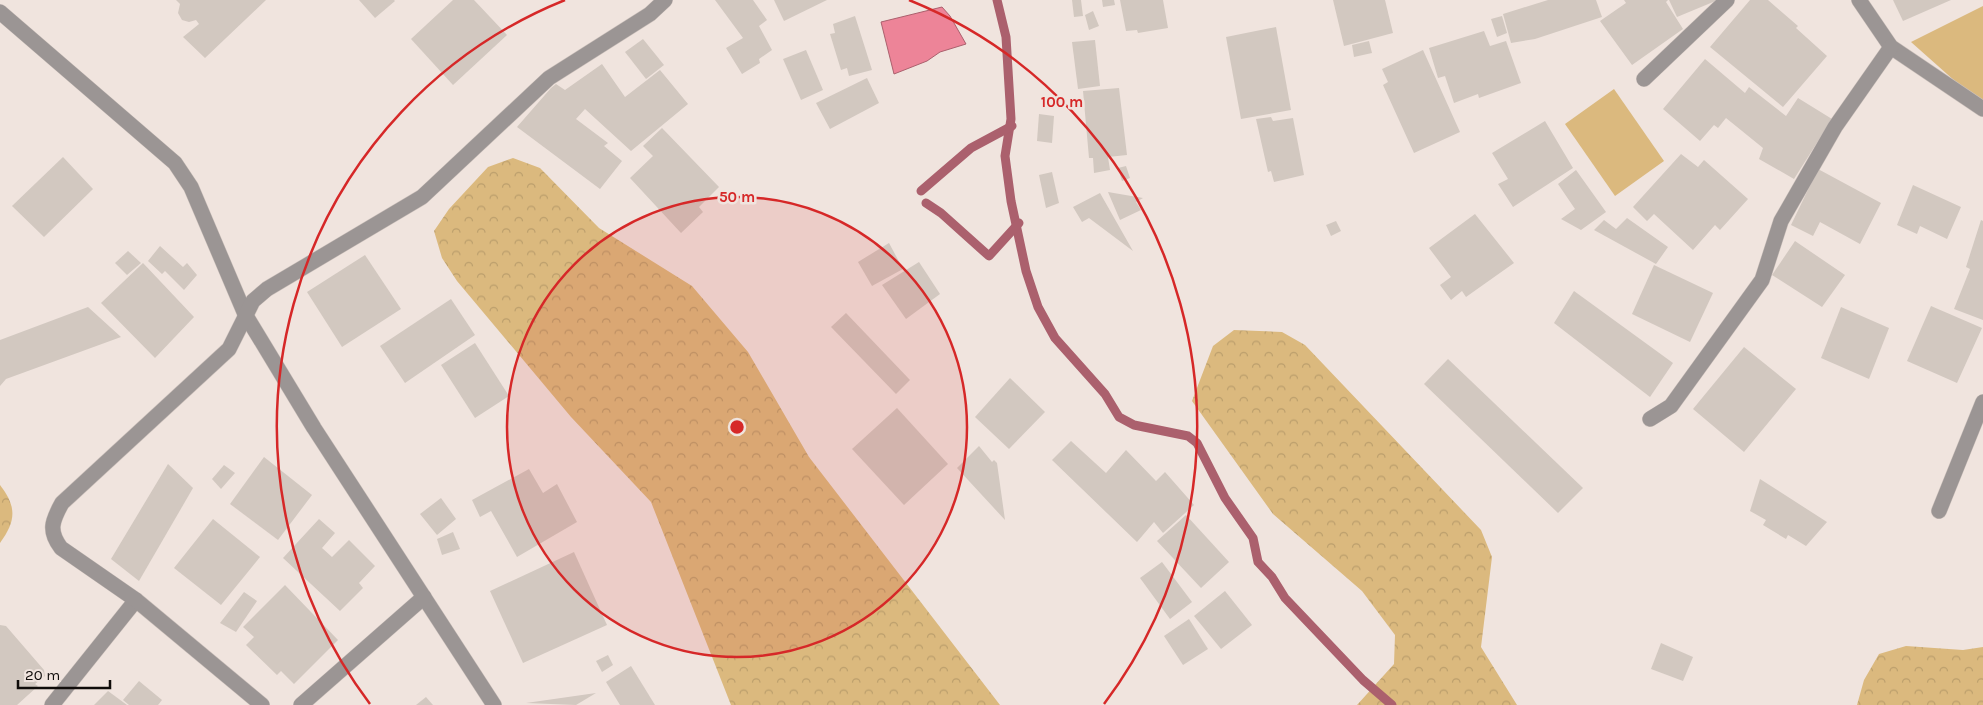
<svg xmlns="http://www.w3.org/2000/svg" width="1983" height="705" font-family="Karla,sans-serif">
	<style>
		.green { fill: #dbb97e }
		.forest { fill: url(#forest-crowns) }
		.water { fill: #ed8498; stroke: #ab606d }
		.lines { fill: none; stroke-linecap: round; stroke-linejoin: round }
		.stream { stroke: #ab606d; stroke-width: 9 }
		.building { fill: #d2c8c0 }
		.street-casing { stroke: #ccc1bc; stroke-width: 16 }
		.street { stroke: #9b9594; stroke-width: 15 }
		.ring { fill: none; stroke: #d62828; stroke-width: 2.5 }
		.centre { fill: #d62828; stroke: #f0e4de; stroke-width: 2.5 }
		.ring-label { font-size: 15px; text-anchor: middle; font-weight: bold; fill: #d62828; stroke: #f0e4de; stroke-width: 5; stroke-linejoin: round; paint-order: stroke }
	</style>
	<defs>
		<pattern id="forest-crowns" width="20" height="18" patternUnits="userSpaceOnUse" patternTransform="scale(1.25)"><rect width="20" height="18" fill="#dbb97e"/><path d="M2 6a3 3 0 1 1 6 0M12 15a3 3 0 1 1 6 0" fill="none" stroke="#bb9e6c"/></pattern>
	</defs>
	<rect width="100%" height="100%" fill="#f0e4de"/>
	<!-- green -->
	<g class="green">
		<polygon points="1983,6 1983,106 1911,42"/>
		<polygon points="1614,89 1664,161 1615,196 1565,124"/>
	</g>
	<!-- forest -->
	<g class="forest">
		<polygon points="513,158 540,168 599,228 692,286 748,352 809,457 1000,705 731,705 651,502 571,417 457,281 442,258 434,231 449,209 488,167"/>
		<polygon points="1234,330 1282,332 1305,345 1481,530 1492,557 1481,647 1517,705 1357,705 1394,664 1395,635 1362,591 1273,514 1192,401 1213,346"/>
		<path d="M0,485C17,507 16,521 0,543Z"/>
		<polygon points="1906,646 1963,650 1983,647 1983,705 1857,705 1864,680 1879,654"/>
	</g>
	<!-- water -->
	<polygon class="water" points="942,7 950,16 966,44 940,52 927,61 894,74 881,22"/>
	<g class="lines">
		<!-- stream -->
		<g class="stream">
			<polyline points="997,0 1006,37 1011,119 1005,156 1011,201 1026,271 1038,307 1055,338 1105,394 1119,417 1134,425 1188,436 1197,443 1225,498 1253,538 1258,562 1272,577 1285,598 1363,680 1392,705"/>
			<polyline points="921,191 971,148 1012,126"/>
			<polyline points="926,203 941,213 989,256 1019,223"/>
		</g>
	</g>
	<!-- building -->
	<g class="building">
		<polygon points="176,0 266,0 205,58 183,37 199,24 196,20 189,22 182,20 178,13 180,4"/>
		<polygon points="359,0 394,0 395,1 375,18"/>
		<polygon points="453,0 474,0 507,35 453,85 411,39"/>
		<polygon points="715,0 753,0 767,20 759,26 772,50 759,59 760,63 742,74 726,48 743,38"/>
		<polygon points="774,0 827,0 784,21"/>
		<polygon points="1072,0 1081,0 1083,16 1074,17"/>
		<polygon points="1102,0 1114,0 1115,5 1103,7"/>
		<polygon points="1120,0 1163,0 1168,28 1138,33 1137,30 1126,31"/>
		<polygon points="1333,0 1385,0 1393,33 1344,46"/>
		<polygon points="1548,0 1596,0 1602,17 1535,39 1511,43 1503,14"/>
		<polygon points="1624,0 1668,0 1666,2 1683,29 1632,65 1600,21 1626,3"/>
		<polygon points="1669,0 1718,0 1677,17"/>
		<polygon points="1750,0 1768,0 1798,26 1796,28 1827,56 1783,107 1710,47"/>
		<polygon points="1893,0 1951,0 1903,21"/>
		<polygon points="1093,11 1099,26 1089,30 1085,15"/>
		<polygon points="855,16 872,70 849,76 847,68 841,70 830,34 835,33 833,24"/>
		<polygon points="1502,16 1507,33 1497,37 1491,19"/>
		<polygon points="1276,27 1291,110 1241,119 1226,37"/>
		<polygon points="1484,31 1490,46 1506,41 1521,83 1479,98 1478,94 1454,103 1445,76 1438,78 1429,48"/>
		<polygon points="643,39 664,65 646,79 625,52"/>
		<polygon points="1095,40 1100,86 1078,89 1072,42"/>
		<polygon points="1369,41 1372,53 1354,57 1352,45"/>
		<polygon points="806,50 823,90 801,100 783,59"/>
		<polygon points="1423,50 1460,132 1414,153 1383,85 1388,82 1382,69"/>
		<polygon points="1705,59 1745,93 1749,87 1786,116 1798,98 1832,119 1794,179 1759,159 1763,148 1726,118 1718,128 1714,125 1700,141 1663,109"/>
		<polygon points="602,64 625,97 660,70 688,104 631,151 585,109 576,119 608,143 604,146 622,161 600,189 517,127 551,88 556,84 565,90"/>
		<polygon points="867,78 879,103 830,129 816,103"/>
		<polygon points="1119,88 1127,155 1108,157 1110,170 1094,173 1093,158 1089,158 1083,91"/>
		<polygon points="1039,114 1054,116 1052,143 1037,141"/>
		<polygon points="1271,117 1273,121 1293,118 1304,175 1274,182 1271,171 1268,172 1256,119"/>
		<polygon points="1545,121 1573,168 1513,207 1498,184 1508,179 1492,153"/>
		<polygon points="662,128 719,187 699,207 703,212 681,233 630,178 653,156 643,146"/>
		<polygon points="1681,154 1698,167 1704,160 1748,199 1720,230 1715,225 1693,250 1654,214 1647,221 1633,207"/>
		<polygon points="63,157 93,189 44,237 12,206"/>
		<polygon points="1126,166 1130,178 1122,181 1118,168"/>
		<polygon points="1818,169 1881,203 1860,244 1820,222 1813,236 1791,225"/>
		<polygon points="1576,170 1606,212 1581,230 1561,219 1575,209 1558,184"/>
		<polygon points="1052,172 1059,203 1046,208 1039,175"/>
		<polygon points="1913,185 1961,207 1947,239 1920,226 1917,234 1897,225"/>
		<polygon points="1108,192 1143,198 1136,202 1141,210 1120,220"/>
		<polygon points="1100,193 1133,251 1089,218 1082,222 1073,207"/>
		<polygon points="1475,214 1514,263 1466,297 1462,291 1451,300 1440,285 1451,277 1429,248"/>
		<polygon points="1627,218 1668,247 1656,264 1594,230 1604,220 1616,229"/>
		<polygon points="1981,220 1983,221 1983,320 1954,309 1970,269 1966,267"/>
		<polygon points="1336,221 1341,231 1331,236 1326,225"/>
		<polygon points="1795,241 1845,275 1822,307 1772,275"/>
		<polygon points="889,243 903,269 872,286 858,262"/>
		<polygon points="160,246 183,267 187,263 197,275 184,290 165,271 162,274 148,261"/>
		<polygon points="128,251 141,263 127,275 115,263"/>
		<polygon points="365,255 401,309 342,347 307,292"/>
		<polygon points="919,262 940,294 906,319 882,285"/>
		<polygon points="143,263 194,317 155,358 101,303"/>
		<polygon points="1654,265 1713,293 1690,342 1632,314"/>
		<polygon points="1574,291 1673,363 1650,397 1554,323"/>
		<polygon points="451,299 475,335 405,383 380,346"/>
		<polygon points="1931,306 1982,328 1957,383 1907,361"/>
		<polygon points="88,307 121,337 6,379 0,386 0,340"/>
		<polygon points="1841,307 1889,328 1869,379 1821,358"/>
		<polygon points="846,313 910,380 896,394 831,327"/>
		<polygon points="475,343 509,396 475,418 441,365"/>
		<polygon points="1744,347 1796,389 1744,452 1693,409"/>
		<polygon points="1448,359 1583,488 1558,513 1424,384"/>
		<polygon points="1010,378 1045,412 1009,449 975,417"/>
		<polygon points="897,408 948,464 904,505 852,449"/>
		<polygon points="1071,441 1106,473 1126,450 1156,481 1165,472 1194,505 1163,533 1154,522 1137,542 1052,460"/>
		<polygon points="979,446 992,462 994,460 997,463 1005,520 957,468"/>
		<polygon points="264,457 312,495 278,540 230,504"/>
		<polygon points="168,464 193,488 139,581 111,559"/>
		<polygon points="224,465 235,473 221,489 212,479"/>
		<polygon points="529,469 543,493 557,484 577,522 517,557 491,511 480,517 472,500"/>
		<polygon points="1760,479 1827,522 1806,546 1788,535 1786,539 1763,525 1766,520 1750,511"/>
		<polygon points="441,498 456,519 437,535 420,514"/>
		<polygon points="1186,515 1229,562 1201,588 1157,541"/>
		<polygon points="213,519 260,557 221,605 174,568"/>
		<polygon points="319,519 335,533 322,548 332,557 349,540 375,566 359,583 363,588 340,611 283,558"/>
		<polygon points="453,532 460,549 442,555 437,539"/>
		<polygon points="574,552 607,625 523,663 490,591"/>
		<polygon points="1162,562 1192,602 1170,619 1140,578"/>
		<polygon points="285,585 338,640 294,684 281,671 277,675 246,645 254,637 243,627"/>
		<polygon points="1225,591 1252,625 1221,649 1194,616"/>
		<polygon points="244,592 257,601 236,632 220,623"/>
		<polygon points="1189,619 1208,649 1183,665 1164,636"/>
		<polygon points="0,625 6,626 44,670 45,676 35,684 38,686 17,705 0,705"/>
		<polygon points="1661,643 1693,657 1683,681 1651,669"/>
		<polygon points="608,655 613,665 602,672 596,661"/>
		<polygon points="631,666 655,705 620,705 606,682"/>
		<polygon points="139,681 162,700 158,705 129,705 123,700"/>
		<polygon points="108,691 127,705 94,705"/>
		<polygon points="596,693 576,705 526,703"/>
		<polygon points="426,697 433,705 416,705"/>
	</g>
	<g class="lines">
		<defs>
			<g id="street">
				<polyline points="1859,0 1891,47 1983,109"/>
				<polyline points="0,12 175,163 191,187 245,314 314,428 494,705"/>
				<polyline points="1644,79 1727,0"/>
				<polyline points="1650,419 1671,406 1762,280 1781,221 1835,127 1891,47"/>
				<polyline points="1939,511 1983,402"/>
				<polyline points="52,705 136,600"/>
				<path d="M262,705L136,600L61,548C48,531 52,521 62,503L229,349L253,301L267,289L422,197L549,78L650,14L665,0"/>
				<polyline points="301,705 424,597"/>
			</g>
		</defs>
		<!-- street casing -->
		<use href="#street" class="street-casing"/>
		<!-- street -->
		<use href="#street" class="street"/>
	</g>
	<!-- distance rings -->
	<circle cx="737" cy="427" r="230" fill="#d62828" fill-opacity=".12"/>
	<g class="ring">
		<circle cx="737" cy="427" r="230"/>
		<path d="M370 704A460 460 0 0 1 565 0M909 0A460 460 0 0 1 1104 704"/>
	</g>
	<circle cx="737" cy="427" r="8" class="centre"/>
	<g class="ring-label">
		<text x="1062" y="107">100 m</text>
		<text x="737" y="202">50 m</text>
	</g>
	<!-- scale -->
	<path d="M18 680v8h92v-8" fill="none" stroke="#100c0a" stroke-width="2.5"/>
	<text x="25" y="680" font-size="15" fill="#100c0a" stroke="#f0e4de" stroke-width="4" paint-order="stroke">20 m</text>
</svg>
